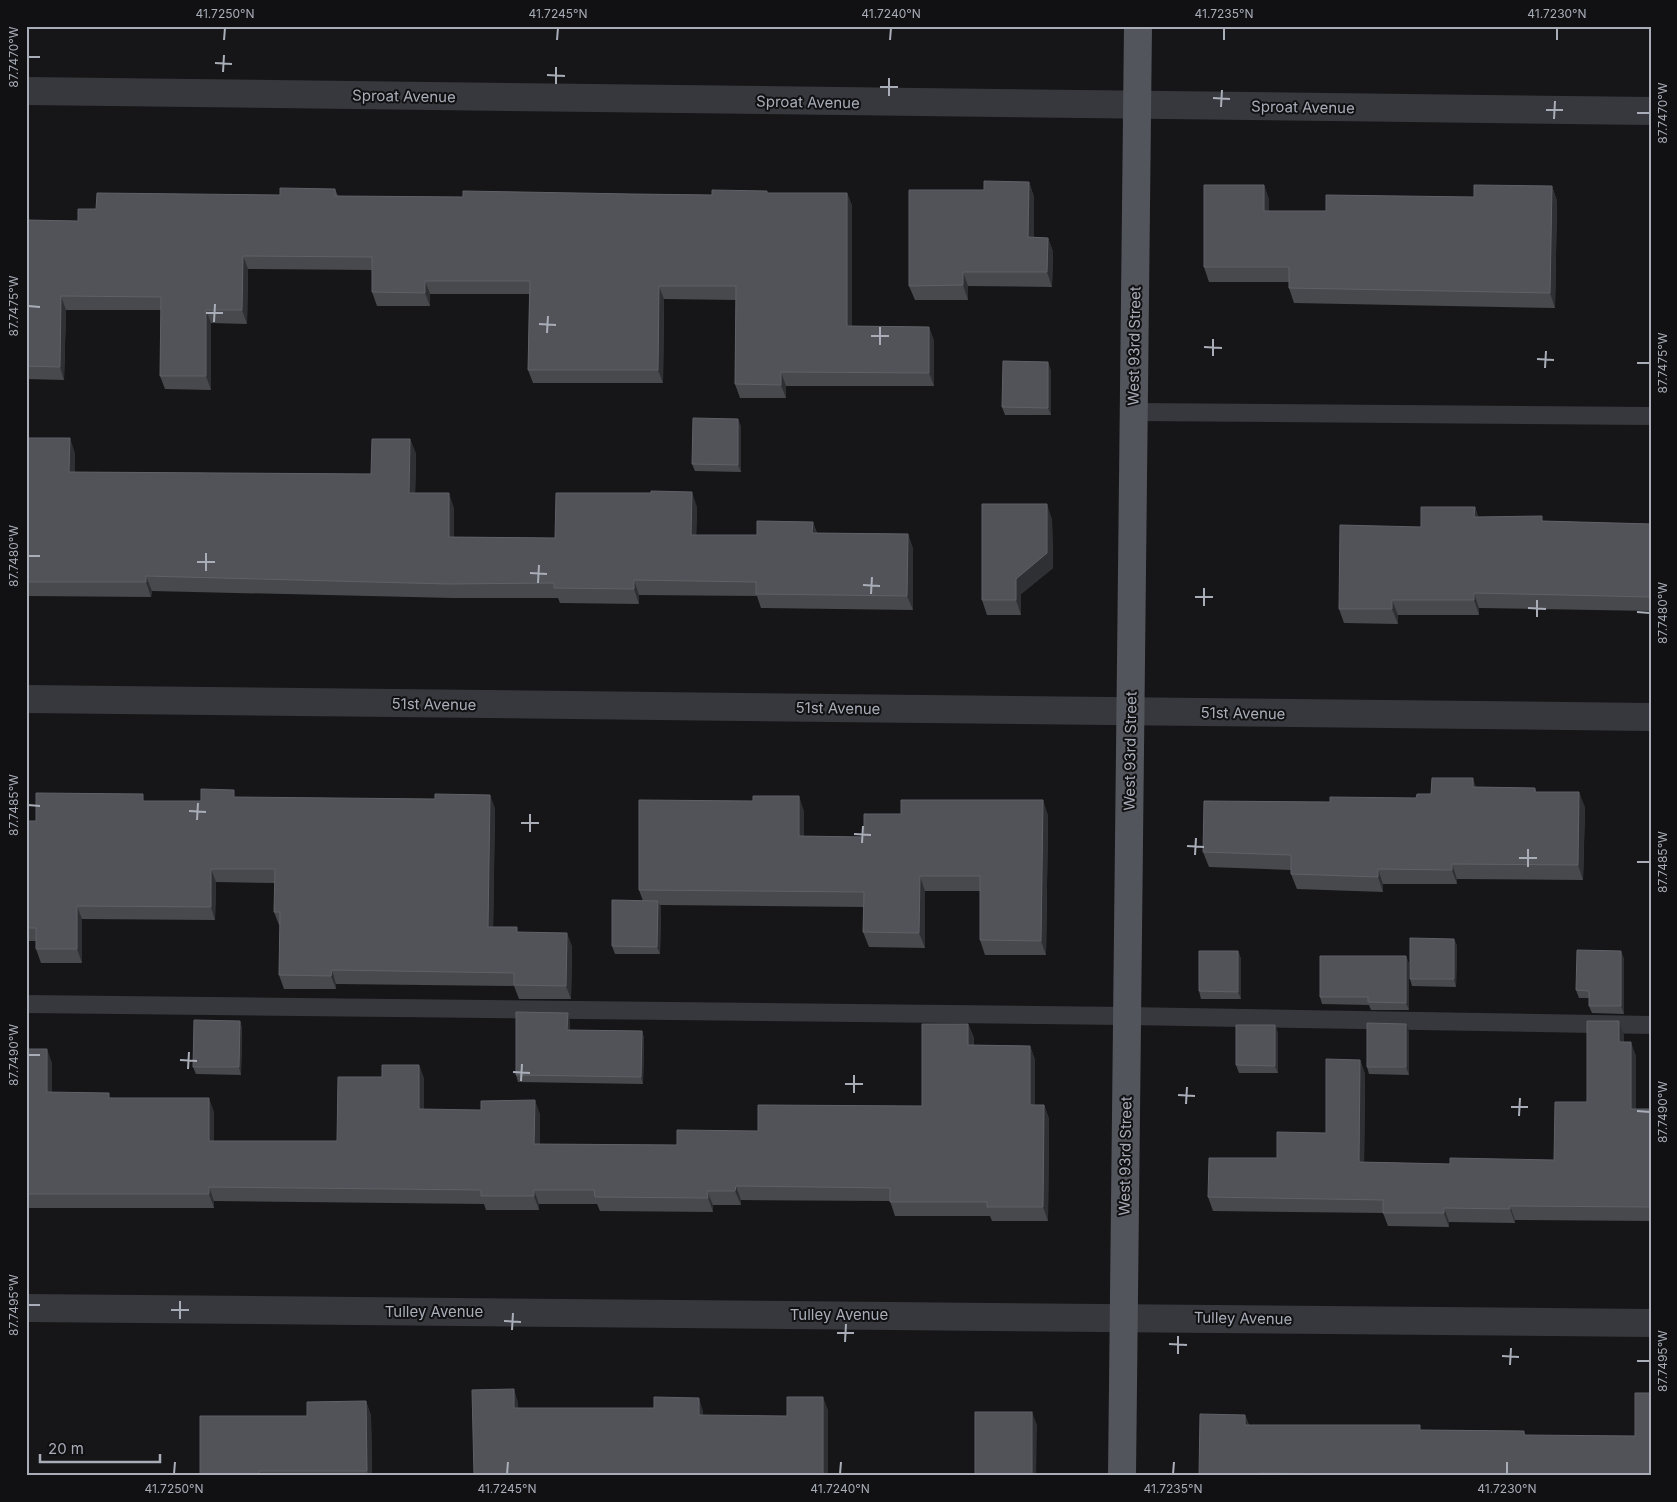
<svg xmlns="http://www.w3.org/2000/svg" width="1677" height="1502" font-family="Inter,sans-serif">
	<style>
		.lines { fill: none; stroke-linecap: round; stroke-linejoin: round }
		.service { stroke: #37383d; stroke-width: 18 }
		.minor { stroke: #37383d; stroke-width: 28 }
		.primary { stroke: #53555c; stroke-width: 28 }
		.wall { fill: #47494d }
		.shaded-wall { fill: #2f3033 }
		.building { fill: #525359; stroke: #5f6168 }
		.ticks { fill: none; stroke: #a8adb8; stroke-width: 2 }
		.labels { text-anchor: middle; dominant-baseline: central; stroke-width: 4; stroke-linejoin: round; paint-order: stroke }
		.street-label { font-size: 15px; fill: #a8adb8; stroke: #111113 }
		.neatline { fill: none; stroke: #a8adb8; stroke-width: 2 }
		.ticks-label { font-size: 12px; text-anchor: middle; fill: #a8adb8 }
	</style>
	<rect width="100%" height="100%" fill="#161618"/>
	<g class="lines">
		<!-- service -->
		<g class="service">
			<polyline points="1133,412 1651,416"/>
			<polyline points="26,1004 1127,1016 1651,1025"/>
		</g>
		<!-- minor -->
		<g class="minor">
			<polyline points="26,91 1651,111"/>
			<polyline points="26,699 1651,717"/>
			<polyline points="26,1308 1651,1323"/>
		</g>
		<!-- primary -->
		<polyline class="primary" points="1122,1476 1138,26"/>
	</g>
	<!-- wall -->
	<g class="wall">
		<polygon points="1029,182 1034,197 1034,237 1048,238 1053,252 1052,287 968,286 968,300 915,300 909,286 984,190"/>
		<polygon points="1264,185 1269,200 1269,211 1326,211 1474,197 1552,186 1557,201 1555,308 1294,303 1289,288 1289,282 1209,282 1204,267"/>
		<polygon points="335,189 338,196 463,197 632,194 712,195 767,191 767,193 847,193 852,206 852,326 929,327 934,341 934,386 786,386 786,398 740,398 735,384 736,300 664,299 663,383 533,383 528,370 529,294 430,294 430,306 377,306 372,292 372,270 248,269 247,324 211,323 211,390 165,389 160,376 161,310 66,310 64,380 26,379 26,220 78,221 96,209 280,195"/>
		<polygon points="1051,370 1051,415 1005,415 1002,407"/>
		<polygon points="741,426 741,472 695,471 692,464"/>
		<polygon points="26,438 75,453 75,472 371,474 410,439 416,454 415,493 454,508 454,537 555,538 697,507 696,535 757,535 813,522 817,533 908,534 913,549 913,610 761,608 757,596 639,595 639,604 560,603 558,598 453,598 152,591 151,597 26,596"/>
		<polygon points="1475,507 1478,517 1544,521 1651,524 1651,611 1479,608 1479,615 1398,615 1398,624 1344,623 1339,609 1421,527"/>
		<polygon points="1052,519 1053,568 1021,594 1021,615 987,615 982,600"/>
		<polygon points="1476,787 1535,788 1536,792 1585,807 1583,880 1457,879 1457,884 1383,884 1383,892 1297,889 1291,874 1291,870 1209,867 1203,852 1330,802 1416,798 1431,794"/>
		<polygon points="237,797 495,808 493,927 519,932 572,946 571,999 519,999 514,986 336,984 336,989 284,989 279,975 280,925 279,925 274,912 275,883 216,882 215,920 82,919 82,963 41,963 36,949 36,941 26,941 26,821 36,821 145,801 201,801"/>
		<polygon points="804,811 804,836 864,837 1048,815 1046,955 985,955 980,940 980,891 925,891 925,948 869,947 863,932 864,907 660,905 661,908 660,954 615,954 612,946 643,901 639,890"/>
		<polygon points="1454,939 1457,946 1456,987 1412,986 1410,979"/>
		<polygon points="1238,951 1241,959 1241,999 1201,999 1199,991"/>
		<polygon points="1406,956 1409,964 1409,1010 1371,1010 1369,1005 1322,1004 1320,997"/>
		<polygon points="1624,958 1624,1014 1592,1013 1589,1006 1589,998 1579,998 1576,990"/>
		<polygon points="240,1021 242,1029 241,1075 196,1074 193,1067"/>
		<polygon points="570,1021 570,1030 642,1031 644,1038 643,1084 518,1082 516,1075"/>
		<polygon points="968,1024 974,1038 974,1045 1030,1046 1035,1060 1035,1105 1044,1105 1049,1119 1048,1221 992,1221 990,1216 895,1216 890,1201 741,1200 741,1205 713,1205 713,1212 600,1211 597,1204 539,1204 539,1210 486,1210 484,1204 214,1201 214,1208 26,1208 26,1049 52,1063 52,1092 111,1098 214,1112 214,1141 337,1141 382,1077 419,1065 424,1079 424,1109 540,1114 540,1144 677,1145 758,1131 922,1106"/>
		<polygon points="1275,1025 1278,1033 1278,1073 1239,1073 1236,1065"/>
		<polygon points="1409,1031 1409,1075 1369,1074 1367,1067"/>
		<polygon points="1624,1035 1624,1042 1636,1056 1636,1109 1651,1109 1651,1221 1515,1220 1515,1223 1449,1222 1449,1227 1388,1226 1383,1213 1213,1211 1208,1197 1277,1158 1326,1133 1360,1060 1365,1074 1364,1162 1450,1164 1554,1160"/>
		<polygon points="366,1401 371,1416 372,1476 200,1476"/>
		<polygon points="1245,1415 1249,1425 1421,1430 1524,1431 1525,1435 1651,1476 1199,1476"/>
	</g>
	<!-- shaded-wall -->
	<g class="shaded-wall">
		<polygon points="1029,182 1034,197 1034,252 1028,237"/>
		<polygon points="1264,185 1269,200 1269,226 1264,211"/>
		<polygon points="1552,186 1557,201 1555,308 1550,293"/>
		<polygon points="847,193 852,206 852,339 847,326"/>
		<polygon points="1048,238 1053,252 1052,287 1047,272"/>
		<polygon points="243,256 248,269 247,324 242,310"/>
		<polygon points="963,272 968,286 968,300 963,285"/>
		<polygon points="425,281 430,294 430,306 425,293"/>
		<polygon points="659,286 664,299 663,383 658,370"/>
		<polygon points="61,296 66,310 64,380 60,367"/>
		<polygon points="206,310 211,323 211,390 206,376"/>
		<polygon points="929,327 934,341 934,386 929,373"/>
		<polygon points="1048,362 1051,370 1051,415 1048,408"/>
		<polygon points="781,372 786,386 786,398 781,385"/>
		<polygon points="738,419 741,426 741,472 738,465"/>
		<polygon points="70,438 75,453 75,486 69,472"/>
		<polygon points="410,439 416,454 415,507 409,493"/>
		<polygon points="692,492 697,507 696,549 691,535"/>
		<polygon points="449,493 454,508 454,552 449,537"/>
		<polygon points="1047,504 1052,519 1053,568 1021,594 1021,615 1016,600 1016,579"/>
		<polygon points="1475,507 1480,522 1474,517"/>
		<polygon points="813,522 818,537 812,533"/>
		<polygon points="908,534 913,549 913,610 907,596"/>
		<polygon points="146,576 152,591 151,597 146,582"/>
		<polygon points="634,580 639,595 639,604 634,589"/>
		<polygon points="1474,593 1479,608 1479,615 1474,600"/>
		<polygon points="1392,600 1398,615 1398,624 1392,609"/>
		<polygon points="1473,778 1478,793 1473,787"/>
		<polygon points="1579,792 1585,807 1583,880 1578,865"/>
		<polygon points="490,795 495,808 493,940 488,927"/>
		<polygon points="799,796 804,811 804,851 799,836"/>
		<polygon points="1043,800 1048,815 1046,955 1041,941"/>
		<polygon points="1452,864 1457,879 1457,884 1452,870"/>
		<polygon points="211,869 216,882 215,920 211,907"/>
		<polygon points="1378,869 1383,884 1383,892 1378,877"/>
		<polygon points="920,876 925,891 925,948 919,933"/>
		<polygon points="658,901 661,908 660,954 657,947"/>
		<polygon points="77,906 82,919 82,963 77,949"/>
		<polygon points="567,933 572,946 571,999 566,986"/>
		<polygon points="1454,939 1457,946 1456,987 1454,979"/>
		<polygon points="1238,951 1241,959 1241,999 1238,992"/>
		<polygon points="1621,951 1624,958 1624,1014 1621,1006"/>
		<polygon points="1406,956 1409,964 1409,1010 1406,1003"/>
		<polygon points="332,970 336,984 336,989 331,976"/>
		<polygon points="568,1013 570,1021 570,1037 567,1030"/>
		<polygon points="240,1021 242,1029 241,1075 239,1067"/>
		<polygon points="1619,1021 1624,1035 1624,1056 1619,1042"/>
		<polygon points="968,1024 974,1038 973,1059 968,1045"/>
		<polygon points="1406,1024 1409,1031 1409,1075 1406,1067"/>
		<polygon points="1275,1025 1278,1033 1278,1073 1275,1066"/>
		<polygon points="642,1031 644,1038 643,1084 641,1077"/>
		<polygon points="1631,1042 1636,1056 1636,1122 1631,1109"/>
		<polygon points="1030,1046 1035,1060 1035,1119 1030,1105"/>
		<polygon points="47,1049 52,1063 52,1106 47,1092"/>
		<polygon points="1360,1060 1365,1074 1364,1176 1359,1162"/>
		<polygon points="419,1065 424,1079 424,1123 419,1109"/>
		<polygon points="209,1098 214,1112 214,1155 209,1141"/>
		<polygon points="535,1100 540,1114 540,1158 534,1144"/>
		<polygon points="1044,1105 1049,1119 1048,1221 1043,1207"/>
		<polygon points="736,1186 741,1200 741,1205 735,1191"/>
		<polygon points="209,1187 214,1201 214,1208 209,1194"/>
		<polygon points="534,1190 539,1204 539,1210 534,1196"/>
		<polygon points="707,1191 713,1205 713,1212 708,1198"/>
		<polygon points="1510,1206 1515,1220 1515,1223 1510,1209"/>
		<polygon points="1444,1208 1449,1222 1449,1227 1444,1213"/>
		<polygon points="514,1389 518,1402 519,1421 514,1408"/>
		<polygon points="823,1397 828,1410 828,1476 823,1476"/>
		<polygon points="699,1398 703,1411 703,1428 699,1415"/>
		<polygon points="366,1401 371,1416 372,1476 369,1476 367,1471"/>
		<polygon points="1032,1412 1037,1425 1036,1476 1032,1476"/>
		<polygon points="1245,1415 1250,1430 1245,1425"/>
	</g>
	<!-- building -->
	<g class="building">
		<polygon points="984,181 1029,182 1028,237 1048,238 1047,272 963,272 963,285 909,286 909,190 984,190"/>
		<polygon points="1204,185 1264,185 1264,211 1326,211 1326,195 1474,197 1474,185 1552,186 1550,293 1289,288 1289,267 1204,267"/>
		<polygon points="280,188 335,189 335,196 463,197 463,191 632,194 712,195 712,190 767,191 767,193 847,193 847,326 929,327 929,373 781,372 781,385 735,384 736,286 659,286 658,370 528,370 530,281 425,281 425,293 372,292 372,257 243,256 242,310 206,310 206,376 160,376 161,297 61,296 60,367 26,366 26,220 78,221 78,209 96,209 97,193 280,195"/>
		<polygon points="1003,361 1048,362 1048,408 1002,407"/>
		<polygon points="693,418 738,419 738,465 692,464"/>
		<polygon points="26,438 70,438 69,472 371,474 372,439 410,439 409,493 449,493 449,537 555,538 556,493 651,493 651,491 692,492 691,535 757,535 757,521 813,522 812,533 908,534 907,596 756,594 756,582 634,580 634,589 554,588 554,583 448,584 146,576 146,582 26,582"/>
		<polygon points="982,504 1047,504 1047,553 1016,579 1016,600 982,600"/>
		<polygon points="1421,507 1475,507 1474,517 1542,516 1542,521 1651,524 1651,597 1474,593 1474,600 1392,600 1392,609 1339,609 1340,525 1421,527"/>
		<polygon points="1432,778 1473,778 1473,787 1535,788 1535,792 1579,792 1578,865 1452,864 1452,870 1378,869 1378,877 1291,874 1291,855 1203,852 1204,801 1330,802 1330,797 1416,798 1417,794 1431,794"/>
		<polygon points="201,789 234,790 234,797 435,799 435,794 490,795 488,927 517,927 517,932 567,933 566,986 514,985 514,973 332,970 331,976 279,975 280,912 274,912 275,869 211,869 211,907 77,906 77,949 36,949 36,928 26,928 26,821 36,821 36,793 143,794 143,801 201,801"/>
		<polygon points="753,796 799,796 799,836 864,837 864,814 901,814 901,800 1043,800 1041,941 980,940 980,876 920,876 919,933 863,932 864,892 639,890 639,800 753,801"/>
		<polygon points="612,900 658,901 657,947 612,946"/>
		<polygon points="1410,938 1454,939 1454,979 1410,979"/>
		<polygon points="1577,950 1621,951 1621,1006 1589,1006 1589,991 1576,990"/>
		<polygon points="1199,951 1238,951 1238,992 1199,991"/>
		<polygon points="1320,956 1406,956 1406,1003 1368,1002 1368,997 1320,997"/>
		<polygon points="516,1012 568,1013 567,1030 642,1031 641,1077 516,1075"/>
		<polygon points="194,1020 240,1021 239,1067 193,1067"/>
		<polygon points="1587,1021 1619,1021 1619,1042 1631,1042 1631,1109 1651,1109 1651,1207 1510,1206 1510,1209 1444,1208 1444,1213 1383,1213 1383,1200 1208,1197 1209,1158 1277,1158 1277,1132 1326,1133 1326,1059 1360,1060 1359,1162 1450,1164 1450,1158 1554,1160 1555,1102 1587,1102"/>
		<polygon points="1367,1023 1406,1024 1406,1067 1367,1067"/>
		<polygon points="922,1024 968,1024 968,1045 1030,1046 1030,1105 1044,1105 1043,1207 987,1207 987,1202 890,1202 890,1188 736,1186 735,1191 707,1191 708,1198 595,1197 594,1190 534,1190 534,1196 481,1196 481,1190 209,1187 209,1194 26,1194 26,1049 47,1049 47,1092 109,1093 109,1098 209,1098 209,1141 337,1141 338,1077 382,1077 382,1065 419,1065 419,1109 481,1110 481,1101 535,1100 534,1144 677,1145 677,1130 758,1131 758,1105 922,1106"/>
		<polygon points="1236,1025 1275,1025 1275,1066 1236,1065"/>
		<polygon points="514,1389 514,1408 654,1408 654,1397 699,1398 699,1415 787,1416 787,1397 823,1397 823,1476 474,1476 472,1390"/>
		<polygon points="1635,1393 1651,1393 1651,1476 1363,1476 1363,1474 1259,1473 1259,1476 1199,1476 1200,1414 1245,1415 1245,1425 1420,1425 1420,1430 1524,1431 1524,1435 1635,1436"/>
		<polygon points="366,1401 367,1471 259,1471 259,1476 200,1476 200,1416 307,1416 307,1402"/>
		<rect x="975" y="1412" width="57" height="64"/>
	</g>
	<!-- ticks -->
	<path class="ticks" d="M224,40L225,28M557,40L558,28M890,40L891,28M1224,40V28M1557,40V28M28,57H40M215,63L232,64M223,72L224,55M547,75L565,76M556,84V67M880,87H898M889,96V78M1213,98L1230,99M1221,107L1222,90M1546,110H1563M1637,113H1650M1554,119L1555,101M28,306L40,307M206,313H223M214,322L215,304M539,324L556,325M547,333L548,316M871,336H889M880,345V327M1204,347L1222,348M1213,356V339M1537,359L1554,360M1637,363H1650M1545,368L1546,351M28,556H40M197,562H215M206,571V553M530,573L547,574M538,583L539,565M863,585L880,586M871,594L872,577M1195,597H1213M1204,606V588M1528,608L1546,609M1637,612L1650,613M1537,617V600M28,805L40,806M189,811L206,812M197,820L198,803M521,823H539M530,832V814M854,834L871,835M862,843L863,826M1187,846L1204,847M1195,855L1196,838M1519,858H1537M1637,862H1650M1528,867V849M28,1055H40M180,1060L197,1061M188,1069L189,1052M513,1072L530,1073M521,1081L522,1064M845,1084H863M854,1093V1075M1178,1095L1195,1096M1186,1104L1187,1087M1511,1107H1528M1637,1111L1650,1112M1519,1116L1520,1098M28,1305H40M171,1310H189M180,1319V1301M504,1321L521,1322M512,1330L513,1313M837,1333H854M845,1342L846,1324M1169,1344L1187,1345M1178,1354V1336M1502,1356L1519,1357M1637,1361H1650M1510,1365L1511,1348M174,1474L175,1462M507,1474L508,1462M840,1474L841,1462M1173,1474L1174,1462M1507,1474V1462"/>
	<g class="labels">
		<!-- street labels -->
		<g class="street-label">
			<text transform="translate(404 96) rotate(1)">Sproat Avenue</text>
			<text transform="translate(808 102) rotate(1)">Sproat Avenue</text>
			<text transform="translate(1303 107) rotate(1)">Sproat Avenue</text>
			<text transform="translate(1134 346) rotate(-89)">West 93rd Street</text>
			<text transform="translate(434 704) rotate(1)">51st Avenue</text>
			<text transform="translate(838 708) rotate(1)">51st Avenue</text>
			<text transform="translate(1243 713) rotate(1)">51st Avenue</text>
			<text transform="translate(1130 751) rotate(-89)">West 93rd Street</text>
			<text transform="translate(1125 1156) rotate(-89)">West 93rd Street</text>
			<text x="434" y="1311">Tulley Avenue</text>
			<text x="839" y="1314">Tulley Avenue</text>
			<text transform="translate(1243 1318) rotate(1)">Tulley Avenue</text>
		</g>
	</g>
	<!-- border -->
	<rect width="1677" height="1502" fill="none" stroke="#111113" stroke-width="55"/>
	<!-- scale -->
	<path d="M40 1454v8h120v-8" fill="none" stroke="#a8adb8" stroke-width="2.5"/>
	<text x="48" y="1454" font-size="15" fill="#a8adb8" stroke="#111113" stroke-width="4" paint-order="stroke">20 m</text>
	<rect x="28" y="28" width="1622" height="1446" class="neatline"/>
	<g class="ticks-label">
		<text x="225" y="18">41.7250°N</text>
		<text x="558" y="18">41.7245°N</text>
		<text x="891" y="18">41.7240°N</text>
		<text x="1224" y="18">41.7235°N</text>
		<text x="1557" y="18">41.7230°N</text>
		<text transform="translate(14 57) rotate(-90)" y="4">87.7470°W</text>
		<text transform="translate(1663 113) rotate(-90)" y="4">87.7470°W</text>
		<text transform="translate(14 306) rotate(-90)" y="4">87.7475°W</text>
		<text transform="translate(1663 363) rotate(-90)" y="4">87.7475°W</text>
		<text transform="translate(14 556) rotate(-90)" y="4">87.7480°W</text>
		<text transform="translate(1663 613) rotate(-90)" y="4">87.7480°W</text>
		<text transform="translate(14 805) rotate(-90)" y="4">87.7485°W</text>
		<text transform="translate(1663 862) rotate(-90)" y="4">87.7485°W</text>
		<text transform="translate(14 1055) rotate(-90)" y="4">87.7490°W</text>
		<text transform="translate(1663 1112) rotate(-90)" y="4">87.7490°W</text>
		<text transform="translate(14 1305) rotate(-90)" y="4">87.7495°W</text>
		<text transform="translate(1663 1361) rotate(-90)" y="4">87.7495°W</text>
		<text x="174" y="1493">41.7250°N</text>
		<text x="507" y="1493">41.7245°N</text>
		<text x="840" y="1493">41.7240°N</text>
		<text x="1173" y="1493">41.7235°N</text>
		<text x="1507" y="1493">41.7230°N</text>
	</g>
</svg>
